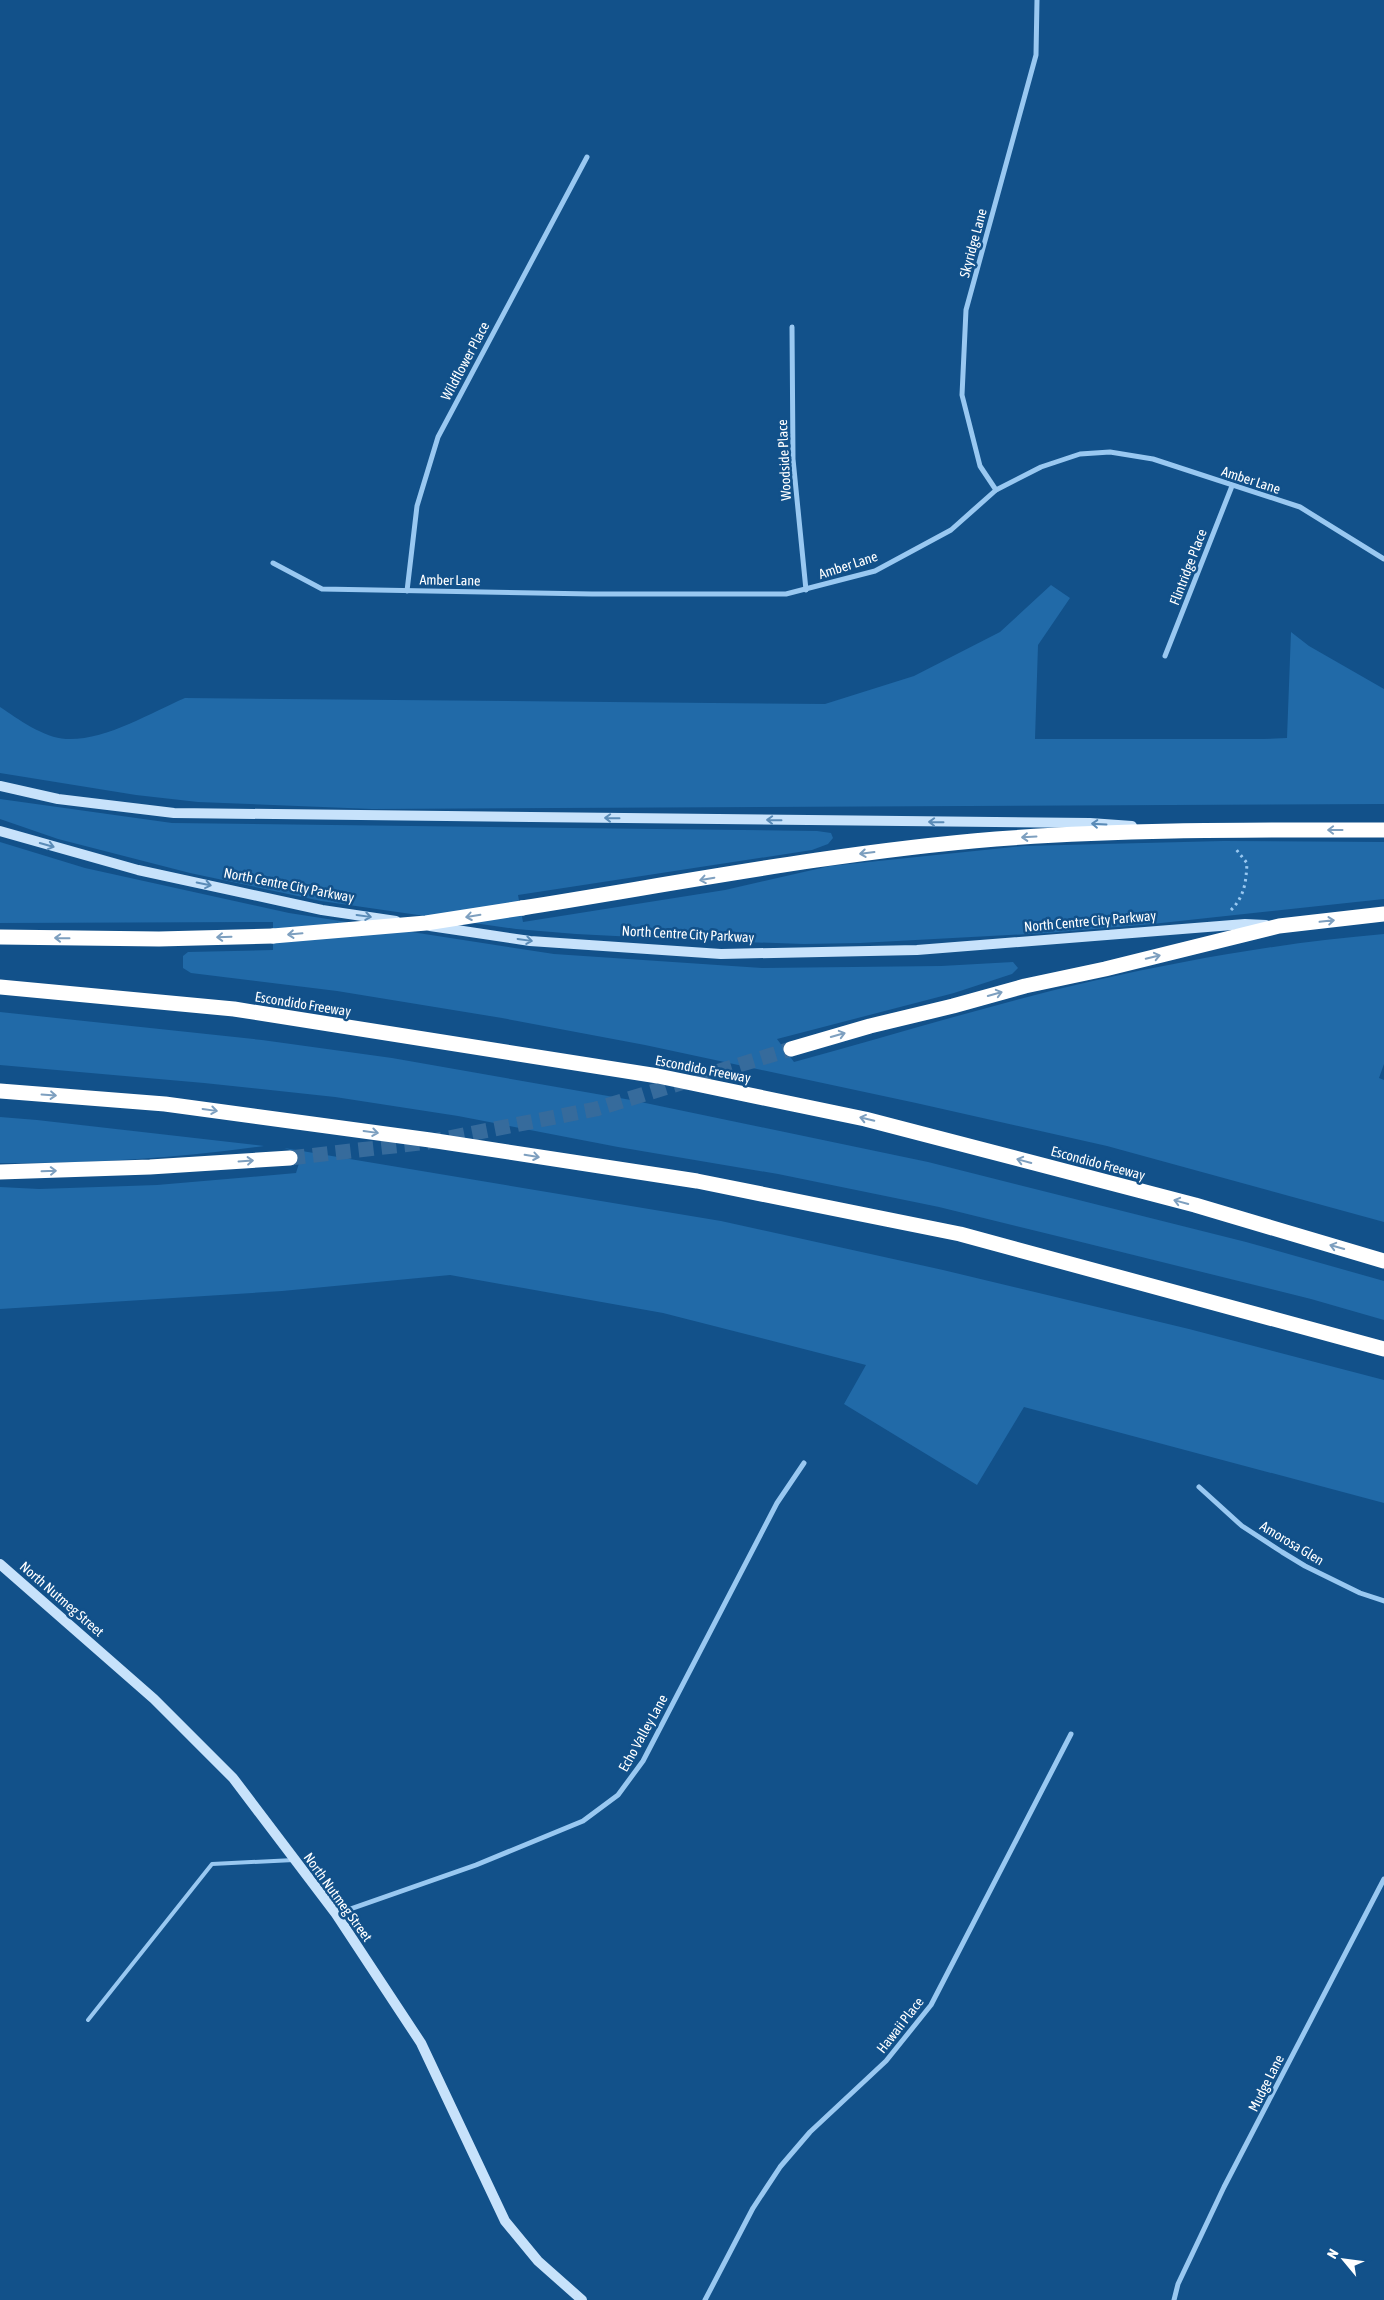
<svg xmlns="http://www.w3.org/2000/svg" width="1384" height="2300" font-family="'Asap Condensed',sans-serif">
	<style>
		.green { fill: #216aa8 }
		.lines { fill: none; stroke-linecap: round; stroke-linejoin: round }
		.highway-tunnel { stroke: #366b9c; stroke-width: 15; stroke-dasharray: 15 8; stroke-linecap: butt }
		.path { stroke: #99c8f1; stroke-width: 3; stroke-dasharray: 2.5 4; stroke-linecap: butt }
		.lane { stroke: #99c8f1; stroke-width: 4 }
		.street { stroke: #99c8f1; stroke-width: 5 }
		.secondary { stroke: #c7e2fb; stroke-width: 10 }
		.highway { stroke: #fff; stroke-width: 15 }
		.highway-bridge { stroke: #fff; stroke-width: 15 }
		.oneway { stroke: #5a8bb7 }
		.oneway2 { stroke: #7d9fbf }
		.labels { text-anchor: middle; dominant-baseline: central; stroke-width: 5; stroke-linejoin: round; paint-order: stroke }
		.street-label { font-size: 14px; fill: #fff; stroke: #12518a }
	</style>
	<rect width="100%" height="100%" fill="#12518a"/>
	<!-- green -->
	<g class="green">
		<path d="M1051,585L1070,598L1038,645L1035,739H1263L1287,738L1291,632L1309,646L1384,689V804L372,809L198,802L136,795L0,773V707C18,719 44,738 66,739C105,741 150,713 185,698L825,704L914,676L1000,632Z"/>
		<polygon points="0,799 172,823 817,831 831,833 833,838 828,844 812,850 518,895 523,922 725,890 830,866 1024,846 1223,841 1384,842 1384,899 1152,924 1048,933 860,943 804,944 714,941 576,934 516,929 321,901 190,873 58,839 0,819"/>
		<path d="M0,842L85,868L289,913L554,954L762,968L941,966L1013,962L1018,968L1012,974L954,993L777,1039L794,1062C894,1035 995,1003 1097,980C1191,959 1288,942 1384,934V1064L1379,1078L1384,1080V1222L1107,1146L916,1103L645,1045L502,1018L337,991L191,973L183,968V956L188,952L273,950V922L0,923Z"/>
		<polygon points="0,1012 262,1040 392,1058 631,1100 928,1162 1246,1242 1384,1281 1384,1320 1311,1299 1061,1237 939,1207 778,1174 618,1147 458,1116 335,1097 204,1083 0,1065"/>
		<path d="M0,1117L37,1120L264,1146C177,1158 88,1164 0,1163Z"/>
		<polygon points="284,1148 721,1221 943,1270 1189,1329 1384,1380 1384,1503 1024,1407 977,1485 844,1404 866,1365 663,1313 450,1275 282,1291 0,1309 0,1187 39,1189 157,1185 296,1173 300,1160 293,1151"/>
	</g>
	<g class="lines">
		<!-- highway-tunnel -->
		<polyline class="highway-tunnel" points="290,1158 428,1142 596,1109 791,1049"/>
		<!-- path -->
		<path class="path" d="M1231,910C1245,896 1246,881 1247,863L1235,848"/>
		<!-- lane -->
		<polyline class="lane" points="88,2020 212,1864 294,1860"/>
		<!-- street -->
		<g class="street">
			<polyline points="792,327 793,459 806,590"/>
			<polyline points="996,490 980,466 962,395 966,310 1036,55 1037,0"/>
			<polyline points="273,563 322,589 592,594 786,594 875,571 951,530 996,490 1041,467 1080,454 1110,452 1153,459 1300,507 1384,559"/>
			<polyline points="407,591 417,506 438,437 587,157"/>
			<polyline points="1165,656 1232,486"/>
			<polyline points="1199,1487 1242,1526 1282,1552 1305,1566 1360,1593 1384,1601"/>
			<polyline points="336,1914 476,1865 583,1821 618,1795 643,1761 777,1503 804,1463"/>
			<polyline points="705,2300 753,2208 780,2167 810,2132 886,2061 931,2005 1071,1734"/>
			<polyline points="1174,2300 1178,2284 1224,2187 1384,1879"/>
		</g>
		<!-- secondary -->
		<g class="secondary">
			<polyline points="0,786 58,799 174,813 1090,823 1132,826"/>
			<polyline points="0,831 138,870 322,910 396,921"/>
			<polyline points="430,926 530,941 721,954 917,950 1245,924 1266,925"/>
			<polyline points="0,1564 154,1699 233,1778 336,1914 421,2043 505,2221 538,2261 582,2300"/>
		</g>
		<!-- highway -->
		<g class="highway">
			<path d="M522,908C679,883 837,852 996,839C1125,829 1255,830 1384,830"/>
			<polyline points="0,937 159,939 273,936"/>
			<polyline points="0,987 234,1009 658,1076 865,1119 1195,1205 1384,1261"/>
			<polyline points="791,1049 870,1026 953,1006 1025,986 1105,969 1279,926 1384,914"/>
			<polyline points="0,1091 165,1104 430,1140 697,1181 960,1234 1384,1349"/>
			<polyline points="0,1172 150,1167 290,1158"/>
		</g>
		<!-- highway-bridge -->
		<polyline class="highway-bridge" points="273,936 426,923 522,908"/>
	</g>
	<!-- one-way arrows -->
	<defs><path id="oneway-shaft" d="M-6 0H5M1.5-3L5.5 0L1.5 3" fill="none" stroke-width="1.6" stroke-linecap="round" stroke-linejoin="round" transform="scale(1.25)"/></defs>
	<g class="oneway">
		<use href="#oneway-shaft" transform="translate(612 818) rotate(-179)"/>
		<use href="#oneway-shaft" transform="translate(774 820) rotate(-179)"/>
		<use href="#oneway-shaft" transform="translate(936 822) rotate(-179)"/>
		<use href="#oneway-shaft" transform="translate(1099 824) rotate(-177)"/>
		<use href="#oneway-shaft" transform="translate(47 845) rotate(16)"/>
		<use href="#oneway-shaft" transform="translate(204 884) rotate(12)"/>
		<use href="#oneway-shaft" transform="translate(364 916) rotate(8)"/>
		<use href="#oneway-shaft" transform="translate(525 940) rotate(8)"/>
	</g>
	<g class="oneway2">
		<use href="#oneway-shaft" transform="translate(1335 830) rotate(-180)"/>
		<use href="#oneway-shaft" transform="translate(1029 837) rotate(177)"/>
		<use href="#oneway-shaft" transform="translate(867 853) rotate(173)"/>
		<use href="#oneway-shaft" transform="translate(707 879) rotate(170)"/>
		<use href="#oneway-shaft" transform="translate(473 916) rotate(171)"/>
		<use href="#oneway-shaft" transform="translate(1327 921) rotate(-6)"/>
		<use href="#oneway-shaft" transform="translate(295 934) rotate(175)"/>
		<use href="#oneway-shaft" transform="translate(224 937) rotate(178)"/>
		<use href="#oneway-shaft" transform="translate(62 938) rotate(-179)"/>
		<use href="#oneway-shaft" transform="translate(1153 957) rotate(-14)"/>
		<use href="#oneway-shaft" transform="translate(995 994) rotate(-16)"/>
		<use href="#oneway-shaft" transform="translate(838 1035) rotate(-16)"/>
		<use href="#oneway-shaft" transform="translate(49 1095) rotate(4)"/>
		<use href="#oneway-shaft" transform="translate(210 1110) rotate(8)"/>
		<use href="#oneway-shaft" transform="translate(867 1119) rotate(-167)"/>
		<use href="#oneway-shaft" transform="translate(371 1132) rotate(8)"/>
		<use href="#oneway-shaft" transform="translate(532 1156) rotate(9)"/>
		<use href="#oneway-shaft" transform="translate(246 1161) rotate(-4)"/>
		<use href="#oneway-shaft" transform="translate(1024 1161) rotate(-165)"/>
		<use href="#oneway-shaft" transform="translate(49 1171) rotate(-2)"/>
		<use href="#oneway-shaft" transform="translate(1181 1202) rotate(-165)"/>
		<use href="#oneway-shaft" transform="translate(1337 1247) rotate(-164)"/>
	</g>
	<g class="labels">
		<!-- street labels -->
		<g class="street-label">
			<text transform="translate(973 243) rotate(-75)">Skyridge Lane</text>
			<text transform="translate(465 361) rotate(-62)">Wildflower Place</text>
			<text transform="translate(784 460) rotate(-93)">Woodside Place</text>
			<text transform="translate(1251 480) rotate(18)">Amber Lane</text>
			<text transform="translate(848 565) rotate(-18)">Amber Lane</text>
			<text transform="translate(1188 567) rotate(-69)">Flintridge Place</text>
			<text transform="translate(450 580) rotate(1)">Amber Lane</text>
			<text transform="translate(289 885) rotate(11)">North Centre City Parkway</text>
			<text transform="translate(1090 921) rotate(-5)">North Centre City Parkway</text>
			<text transform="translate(688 934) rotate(3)">North Centre City Parkway</text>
			<text transform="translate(303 1004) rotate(9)">Escondido Freeway</text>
			<text transform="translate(703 1069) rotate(11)">Escondido Freeway</text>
			<text transform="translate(1098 1163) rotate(15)">Escondido Freeway</text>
			<text transform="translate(1292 1543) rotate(31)">Amorosa Glen</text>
			<text transform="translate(62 1599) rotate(41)">North Nutmeg Street</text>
			<text transform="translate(643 1733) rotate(-61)">Echo Valley Lane</text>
			<text transform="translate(338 1897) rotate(54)">North Nutmeg Street</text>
			<text transform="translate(900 2025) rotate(-52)">Hawaii Place</text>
			<text transform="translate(1266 2083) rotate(-63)">Mudge Lane</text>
		</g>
	</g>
	<!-- north arrow -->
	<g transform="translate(1344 2260) rotate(299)" stroke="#12518a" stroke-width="4" paint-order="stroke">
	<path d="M0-4L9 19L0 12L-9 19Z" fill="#ffffff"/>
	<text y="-8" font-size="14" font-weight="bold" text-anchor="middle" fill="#ffffff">N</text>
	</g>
</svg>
